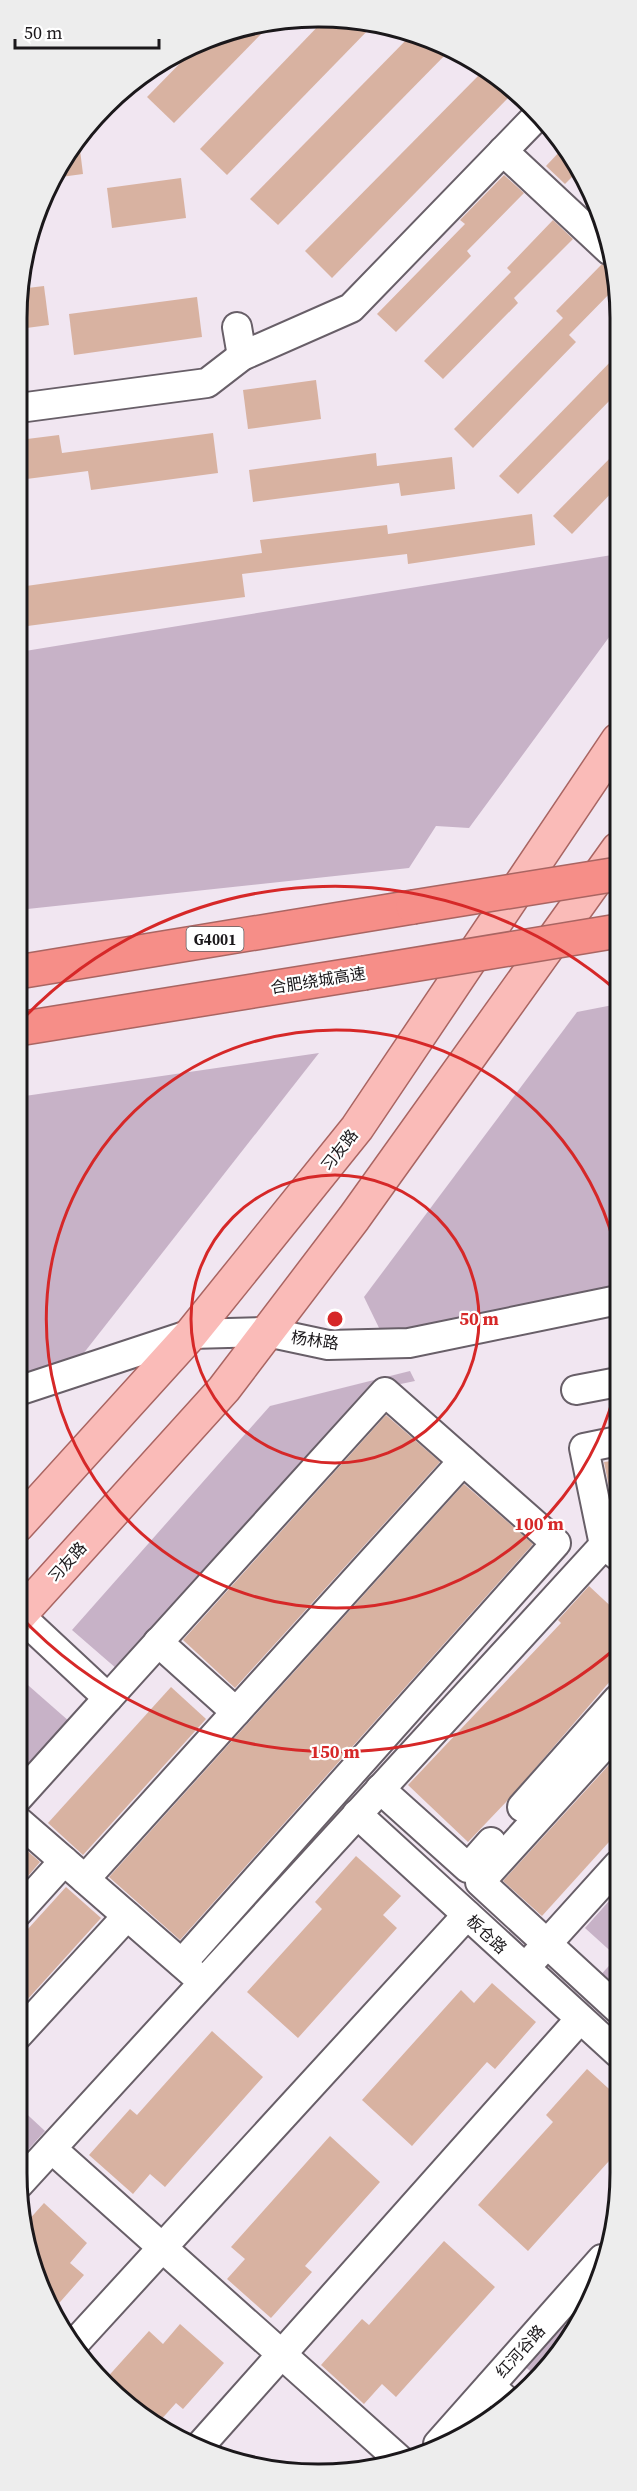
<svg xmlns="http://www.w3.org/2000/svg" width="637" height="2491" font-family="'Source Serif 4','Noto Sans SC',serif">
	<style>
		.green { fill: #c7b2c7 }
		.building { fill: #d8b2a1 }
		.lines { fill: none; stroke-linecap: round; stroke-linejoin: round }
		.minor-casing { stroke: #685f68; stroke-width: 32 }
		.major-casing { stroke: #a96562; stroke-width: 36 }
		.highway-casing { stroke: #a96562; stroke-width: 36 }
		.minor { stroke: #fff; stroke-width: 28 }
		.major { stroke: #fabbb8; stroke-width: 33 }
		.highway { stroke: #f68e88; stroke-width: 33 }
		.highway-bridge-casing { stroke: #a96562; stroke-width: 36; stroke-linecap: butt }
		.highway-bridge { stroke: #f68e88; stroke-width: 33 }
		.ring { fill: none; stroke: #d62828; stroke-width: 3 }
		.labels { text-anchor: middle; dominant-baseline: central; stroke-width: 4.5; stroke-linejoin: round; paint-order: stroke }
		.shield { fill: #fff; stroke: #5f5d5f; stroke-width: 1.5 }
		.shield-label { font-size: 15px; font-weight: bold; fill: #1b181b }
		.street-label { font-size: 16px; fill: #1b181b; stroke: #fff }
		.rim { fill: none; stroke: #1b181b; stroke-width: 3 }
		.centre { fill: #d62828; stroke: #fff; stroke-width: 3 }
		.ring-label { font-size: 18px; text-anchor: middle; font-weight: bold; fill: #d62828; stroke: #fff; stroke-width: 4.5; stroke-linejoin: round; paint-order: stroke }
	</style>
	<rect width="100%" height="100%" fill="#f1e6f1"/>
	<!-- green -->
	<g class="green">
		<polygon points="618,554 618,625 469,828 436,826 409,868 18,910 19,652"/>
		<polygon points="618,1004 618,1295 441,1329 381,1332 364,1297 577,1012"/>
		<polygon points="319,1053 54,1391 18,1393 18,1097"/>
		<polygon points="410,1371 415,1381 367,1391 117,1669 72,1630 270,1406"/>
		<polygon points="21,1679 70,1722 17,1780 17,1684"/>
		<polygon points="618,1891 618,1998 597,1979 617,1957 585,1928"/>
		<polygon points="17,2105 45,2131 17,2162"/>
		<polygon points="562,2322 573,2332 535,2375 523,2365"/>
	</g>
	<!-- building -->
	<g class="building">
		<polygon points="358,19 374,24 227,175 200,149 323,21"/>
		<polygon points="270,25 174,123 147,97 192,51 241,27"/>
		<polygon points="411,35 452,48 278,225 250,199"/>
		<polygon points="482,72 508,98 332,278 305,251"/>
		<polygon points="79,142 83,174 53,178 57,167"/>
		<polygon points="563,148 579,170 565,184 546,166"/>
		<polygon points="504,175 524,193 467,251 471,256 396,332 377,314 465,224 460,220"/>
		<polygon points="181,178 186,218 112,228 107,188"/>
		<polygon points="553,220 573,239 514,298 518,303 443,379 424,361 511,272 507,268"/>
		<polygon points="602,264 608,266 616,274 618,285 569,335 576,342 473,448 454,429 563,318 556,311"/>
		<polygon points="44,286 49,325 19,329 19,289"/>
		<polygon points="197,297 202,337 74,355 69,314"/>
		<polygon points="618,354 618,392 518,494 499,476"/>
		<polygon points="316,380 321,419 248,429 243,390"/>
		<polygon points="213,433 218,473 91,490 88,471 19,480 19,440 59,435 62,453"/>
		<polygon points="618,450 618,486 572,534 553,516"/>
		<polygon points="376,453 377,466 452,457 455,489 401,496 399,483 253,502 249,470"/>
		<polygon points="532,514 535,545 408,564 407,554 242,574 245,597 20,627 19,587 262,553 260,540 387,525 388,534"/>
		<polygon points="386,1415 440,1462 235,1688 183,1640"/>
		<polygon points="618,1460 618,1507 613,1507 604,1462"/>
		<polygon points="464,1484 533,1544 180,1940 109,1877"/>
		<polygon points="589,1586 618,1613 618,1672 507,1801 468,1842 408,1785 561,1623 558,1620"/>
		<polygon points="171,1687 206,1719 83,1855 48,1823"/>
		<polygon points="618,1755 618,1832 542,1916 503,1881"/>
		<polygon points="17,1842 40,1862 17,1889"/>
		<polygon points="356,1856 401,1896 383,1915 397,1928 298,2038 247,1992 322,1909 315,1902"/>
		<polygon points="66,1887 101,1918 17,2011 17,1941"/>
		<polygon points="492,1983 536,2022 495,2069 487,2062 412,2146 362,2100 461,1990 474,2003"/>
		<polygon points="212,2031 263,2077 165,2187 150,2174 133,2194 89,2155 130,2109 137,2115"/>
		<polygon points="587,2069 618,2097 618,2151 528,2251 478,2205 553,2122 546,2115"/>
		<polygon points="330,2136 380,2182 305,2266 312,2272 271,2318 227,2279 245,2259 231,2247"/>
		<polygon points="44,2203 87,2243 70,2263 84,2275 53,2310 39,2288 26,2223"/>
		<polygon points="444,2241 495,2287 396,2397 382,2384 364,2404 321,2365 362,2319 369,2325"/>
		<polygon points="180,2324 224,2363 183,2409 176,2403 158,2423 104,2381 149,2331 163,2344"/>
	</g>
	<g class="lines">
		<defs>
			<g id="minor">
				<polyline points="503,151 609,250"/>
				<polyline points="237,327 242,356"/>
				<polyline points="19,408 207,383 242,356 351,308 539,114"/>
				<polyline points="576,1390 618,1382"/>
				<polyline points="18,1391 191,1334 267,1332 328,1345 409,1343 618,1300"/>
				<polyline points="618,1556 604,1545 584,1448 618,1441"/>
				<polyline points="158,1642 236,1712"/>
				<polyline points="108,1698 385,1392 556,1543 182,1963"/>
				<polyline points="380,1789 468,1868 491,1842"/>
				<polyline points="17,1799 108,1698 19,1615"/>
				<polyline points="522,1807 618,1699"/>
				<polyline points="357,1814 618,2053"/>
				<polyline points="17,1820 195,1975"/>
				<polyline points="85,1879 463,1461"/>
				<polyline points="17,1913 64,1861"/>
				<polyline points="534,1958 618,1865"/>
				<polyline points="618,2009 480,1882 618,1730"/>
				<polyline points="17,2036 127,1916"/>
				<polyline points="52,2149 402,2462"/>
				<polyline points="19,2184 604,1545 618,1542"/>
				<polyline points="74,2344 467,1915"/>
				<polyline points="490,2386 510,2404"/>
				<polyline points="438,2444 602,2259"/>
				<polyline points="199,2447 580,2019"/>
			</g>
			<g id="major">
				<polyline points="17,1526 191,1334 357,1128 618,740"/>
				<polyline points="17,1618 224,1389 354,1218 618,849"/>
			</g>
			<g id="highway">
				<polyline points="18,972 413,907"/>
				<polyline points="18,1029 364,973"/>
			</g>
		</defs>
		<!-- minor casing -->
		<use href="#minor" class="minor-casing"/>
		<!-- major casing -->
		<use href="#major" class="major-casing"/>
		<!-- highway casing -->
		<use href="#highway" class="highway-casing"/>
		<!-- minor -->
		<use href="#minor" class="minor"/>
		<!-- major -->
		<use href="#major" class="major"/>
		<!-- highway -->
		<use href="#highway" class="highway"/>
		<defs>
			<g id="highway-bridge">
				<polyline points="413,907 618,874"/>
				<polyline points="364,973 618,931"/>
			</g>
		</defs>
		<!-- highway-bridge casing -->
		<use href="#highway-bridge" class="highway-bridge-casing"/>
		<!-- highway-bridge -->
		<use href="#highway-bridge" class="highway-bridge"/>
	</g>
	<!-- distance rings -->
	<g class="ring">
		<circle cx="335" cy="1319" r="144"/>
		<path d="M618 1379A289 289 0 1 1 618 1259"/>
		<path d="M616 1648A433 433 0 0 1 18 1614M18 1024A433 433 0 0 1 616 990"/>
	</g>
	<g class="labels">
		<!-- shield labels -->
		<rect class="shield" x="186.5" y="927" width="57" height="24" rx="4.5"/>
		<g class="shield-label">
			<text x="215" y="939">G4001</text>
		</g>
		<!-- street labels -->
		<g class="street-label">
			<text transform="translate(318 980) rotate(-9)">合肥绕城高速</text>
			<text transform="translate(339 1150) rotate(-52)">习友路</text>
			<text transform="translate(315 1340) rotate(8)">杨林路</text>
			<text transform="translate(67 1562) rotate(-48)">习友路</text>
			<text transform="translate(487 1934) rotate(43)">板仓路</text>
			<text transform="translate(520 2351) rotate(-48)">红河谷路</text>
		</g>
	</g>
	<!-- crop -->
	<path d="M0 0H637V2491H0ZM318 27H319A291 291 0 0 1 610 318V2173A291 291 0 0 1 319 2464H318A291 291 0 0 1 27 2173V318A291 291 0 0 1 318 27Z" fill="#ededed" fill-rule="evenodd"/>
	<path class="rim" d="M318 27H319A291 291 0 0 1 610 318V2173A291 291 0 0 1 319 2464H318A291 291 0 0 1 27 2173V318A291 291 0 0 1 318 27Z"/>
	<circle cx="335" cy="1319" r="9" class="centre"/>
	<g class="ring-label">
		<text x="479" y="1325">50 m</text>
		<text x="539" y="1530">100 m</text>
		<text x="335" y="1758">150 m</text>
	</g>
	<!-- scale -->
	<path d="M15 39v9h144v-9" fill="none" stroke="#1b181b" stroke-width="3"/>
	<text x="24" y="39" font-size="18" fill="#1b181b" stroke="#ffffff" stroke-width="4.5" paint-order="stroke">50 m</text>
</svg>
